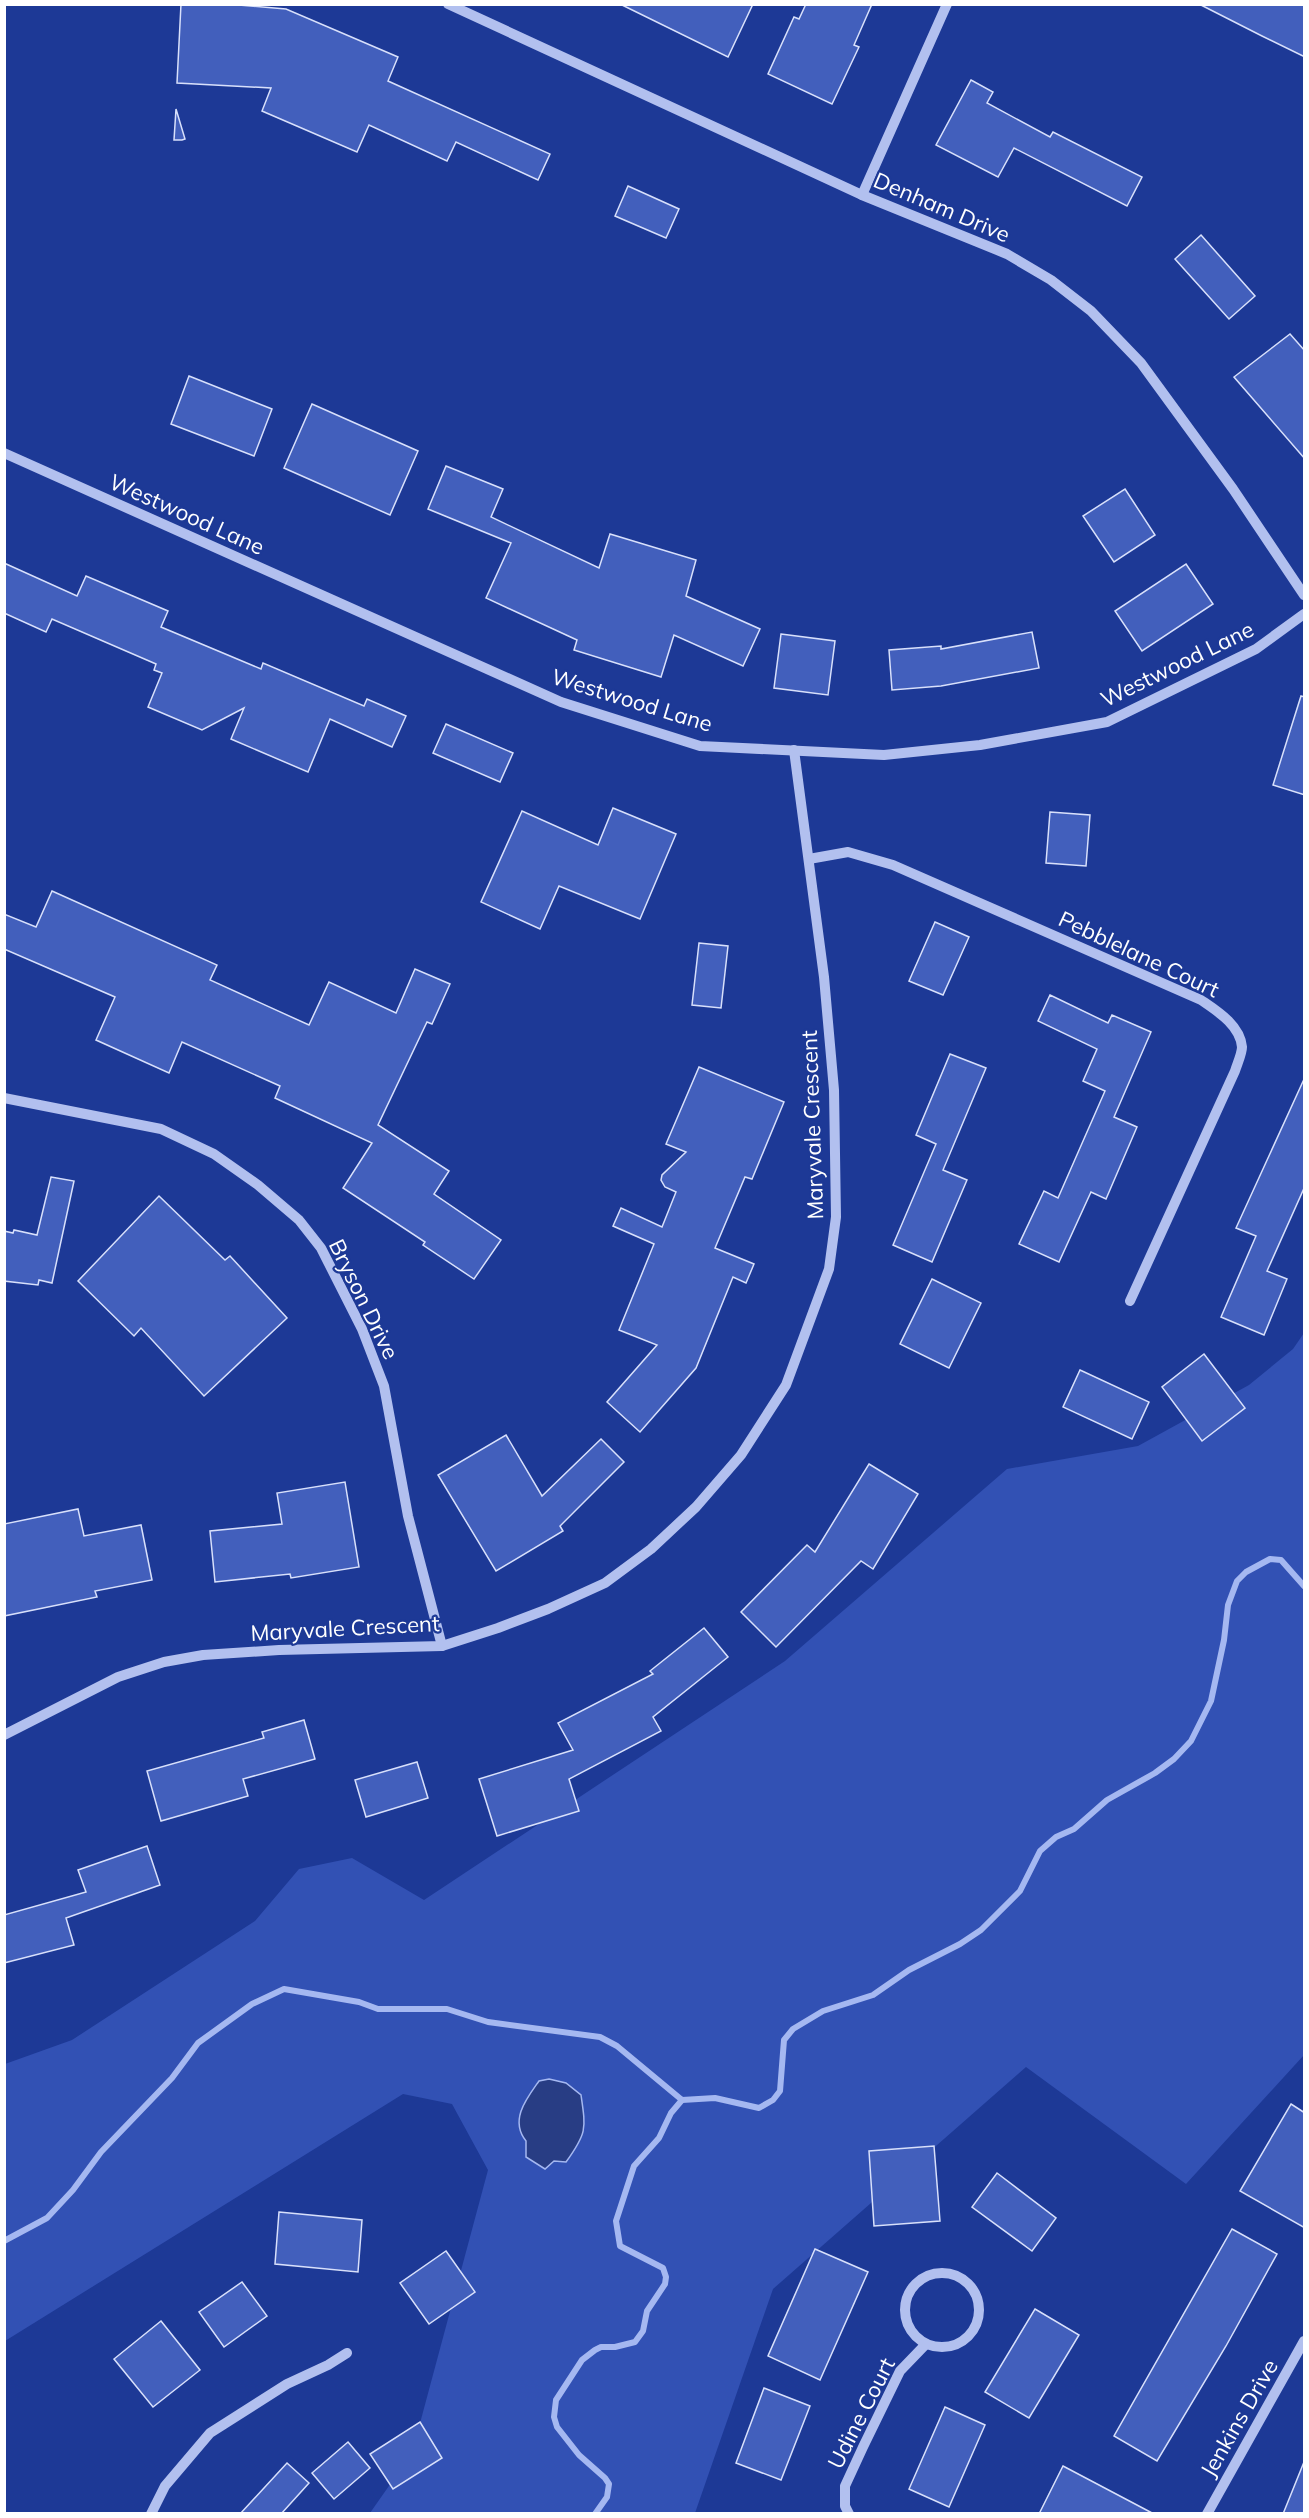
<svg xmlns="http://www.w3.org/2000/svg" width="1309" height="2518" font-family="Mulish,sans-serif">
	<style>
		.green { fill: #3251b4 }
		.water { fill: #283d84; stroke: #a5b8f1; stroke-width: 1.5 }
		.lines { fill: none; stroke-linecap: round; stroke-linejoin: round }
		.stream { stroke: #a5b8f1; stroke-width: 6 }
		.building { fill: #425fbc; stroke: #d8e0fb; stroke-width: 1.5 }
		.minor { stroke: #b2c0ef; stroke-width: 10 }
		.labels { text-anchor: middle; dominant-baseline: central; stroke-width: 4.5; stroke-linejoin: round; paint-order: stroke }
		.street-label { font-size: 22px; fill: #fff; stroke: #1d3996 }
	</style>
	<rect width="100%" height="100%" fill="#1d3996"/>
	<!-- green -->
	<polygon class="green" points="1304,1333 1304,2055 1186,2184 1026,2067 773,2289 695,2513 370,2513 412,2453 488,2170 452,2104 403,2094 5,2341 5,2064 72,2040 255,1921 299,1869 352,1858 424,1900 785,1661 1007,1469 1138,1446 1249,1385 1293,1349"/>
	<!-- water -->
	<path class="water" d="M549,2079L566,2083L581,2095C586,2129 587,2133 566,2162L554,2161L545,2169L526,2157V2141C509,2120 527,2098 539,2081Z"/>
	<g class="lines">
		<!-- stream -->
		<g class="stream">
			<polyline points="4,2241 47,2218 73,2190 101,2152 172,2078 198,2043 252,2004 284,1989 359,2002 378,2009 447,2009 488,2022 600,2037 617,2046 682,2100 715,2098 759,2108 773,2100 780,2091 784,2040 793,2029 823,2011 873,1995 909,1970 960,1944 981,1930 1020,1891 1040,1851 1056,1837 1074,1829 1107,1800 1155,1773 1174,1759 1191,1741 1211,1701 1224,1640 1228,1605 1237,1581 1246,1572 1270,1559 1281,1560 1304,1586"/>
			<polyline points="595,2514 607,2497 609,2484 605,2478 579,2455 557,2427 554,2417 556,2400 582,2360 595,2350 601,2347 615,2347 635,2342 643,2331 647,2311 665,2284 666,2277 663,2268 620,2246 616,2221 634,2166 659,2138 671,2113 682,2100"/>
		</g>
	</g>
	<!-- building -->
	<g class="building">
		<polygon points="181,4 227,4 286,9 398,57 388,81 550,154 538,180 456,142 447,161 369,125 357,152 262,111 271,88 177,83"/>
		<polygon points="620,4 753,4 728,57"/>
		<polygon points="806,4 872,4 854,45 859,47 832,104 768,74 794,17 799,19"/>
		<polygon points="1199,4 1305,4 1305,57 1262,36"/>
		<polygon points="971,80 993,92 987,103 1050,137 1053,132 1142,177 1127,206 1014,148 998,177 936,145"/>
		<polygon points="176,109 185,139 182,140 174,140"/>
		<polygon points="628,186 679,209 666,238 615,216"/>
		<polygon points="1201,235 1255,296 1229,319 1175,259"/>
		<polygon points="1290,334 1305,351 1305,459 1234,377"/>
		<polygon points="189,376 272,409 254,456 171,424"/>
		<polygon points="312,404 418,451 390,515 284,468"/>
		<polygon points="446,466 503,489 491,517 599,568 610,534 696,560 686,596 760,629 743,666 674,635 661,677 574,650 577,640 486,598 511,543 428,509"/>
		<polygon points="1125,489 1155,535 1114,562 1083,516"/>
		<polygon points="4,563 77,596 86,576 168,611 161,627 261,669 263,663 364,706 367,699 406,716 392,747 330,719 308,772 231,739 244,708 202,730 148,707 162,673 154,670 156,664 52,619 46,632 4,613"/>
		<polygon points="1186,564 1213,604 1142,651 1115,611"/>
		<polygon points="1032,632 1039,668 941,686 892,690 889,650 941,646 941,649"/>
		<polygon points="781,634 835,641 828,695 774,688"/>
		<polygon points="1301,696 1305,697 1305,795 1273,785"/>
		<polygon points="446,724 513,753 500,782 433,753"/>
		<polygon points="613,808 676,834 640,919 559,886 540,929 481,902 522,811 598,845"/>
		<polygon points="1050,812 1090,815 1086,866 1046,863"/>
		<polygon points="52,891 217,965 210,980 309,1025 329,982 396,1013 415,969 450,984 432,1024 427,1022 378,1125 449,1171 434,1194 501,1240 474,1279 423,1245 425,1242 343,1188 372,1143 275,1098 280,1086 182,1042 169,1073 96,1040 115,997 4,949 4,914 36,927"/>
		<polygon points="935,922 969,937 943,995 909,981"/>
		<polygon points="699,943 728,946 721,1008 692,1005"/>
		<polygon points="1050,995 1108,1023 1112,1015 1151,1032 1114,1117 1137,1127 1106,1199 1091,1192 1059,1262 1019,1244 1044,1191 1058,1198 1105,1091 1083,1081 1097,1049 1038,1021"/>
		<polygon points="950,1054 986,1068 943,1170 967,1180 932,1262 893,1245 936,1144 916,1135"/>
		<polygon points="699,1067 784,1102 752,1179 745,1177 715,1248 754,1264 746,1283 733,1277 696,1368 640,1432 607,1402 657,1345 619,1330 654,1244 613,1226 621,1208 662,1227 676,1192 665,1187 661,1180 662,1175 686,1152 666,1144"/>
		<polygon points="1305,1077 1305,1186 1267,1271 1287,1279 1264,1335 1221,1317 1256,1236 1236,1228"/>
		<polygon points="51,1177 74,1181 52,1283 39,1280 38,1285 4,1281 4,1231 13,1233 14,1230 37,1235"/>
		<polygon points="159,1196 225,1260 230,1256 287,1318 204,1396 141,1328 134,1336 78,1281"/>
		<polygon points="932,1279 981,1303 949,1368 900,1344"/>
		<polygon points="1204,1354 1245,1408 1202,1441 1162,1387"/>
		<polygon points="1080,1370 1149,1402 1132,1439 1063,1407"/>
		<polygon points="506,1435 542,1496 601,1439 624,1462 560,1526 563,1531 496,1571 438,1475"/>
		<polygon points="869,1464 918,1494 873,1569 861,1561 776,1647 741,1612 807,1545 815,1552"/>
		<polygon points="345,1482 359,1567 291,1578 290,1574 215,1582 210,1531 282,1524 277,1493"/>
		<polygon points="78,1509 84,1536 141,1525 152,1580 95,1591 97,1597 4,1616 4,1524"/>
		<polygon points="704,1628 728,1657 653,1717 661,1731 569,1779 579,1811 497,1836 479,1779 573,1750 558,1723 653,1674 650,1671"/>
		<polygon points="304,1720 315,1759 243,1779 248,1796 161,1821 147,1771 264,1738 262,1732"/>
		<polygon points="417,1762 428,1798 366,1817 355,1780"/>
		<polygon points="147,1846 160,1885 66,1918 74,1945 4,1963 4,1915 86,1892 78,1870"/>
		<polygon points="1291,2104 1305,2113 1305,2228 1240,2191"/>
		<polygon points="934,2146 940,2221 874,2226 869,2151"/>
		<polygon points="997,2173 1056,2218 1032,2251 972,2207"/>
		<polygon points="279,2212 362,2220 358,2272 275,2264"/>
		<polygon points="1232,2229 1277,2254 1226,2346 1157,2461 1114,2436"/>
		<polygon points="815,2249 868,2272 820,2380 768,2356"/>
		<polygon points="446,2251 475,2292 429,2324 400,2283"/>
		<polygon points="242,2282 267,2316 224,2347 199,2312"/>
		<polygon points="1035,2309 1079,2335 1029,2418 985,2392"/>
		<polygon points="161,2321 200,2370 153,2407 114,2359"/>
		<polygon points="764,2388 810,2406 781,2480 736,2463"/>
		<polygon points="945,2407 985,2425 949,2507 909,2489"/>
		<polygon points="420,2422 442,2458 393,2489 370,2454"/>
		<polygon points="348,2442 370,2468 334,2499 312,2473"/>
		<polygon points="1305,2462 1305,2514 1283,2514 1304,2462"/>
		<polygon points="287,2463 309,2483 281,2514 240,2514"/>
		<polygon points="1063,2466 1154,2514 1039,2514"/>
	</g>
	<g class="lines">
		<!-- minor -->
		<g class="minor">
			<polyline points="448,4 862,195 1007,254 1051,280 1091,311 1141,363 1233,489 1304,595"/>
			<polyline points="862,195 947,4"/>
			<polyline points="4,453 561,702 700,746 884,755 980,745 1107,722 1256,649 1304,614"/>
			<path d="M809,859L848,852L893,865L1201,1000C1217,1011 1240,1025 1242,1047C1242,1054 1237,1064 1235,1071L1130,1301"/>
			<polyline points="4,1098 161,1129 214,1154 258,1185 299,1220 321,1248 362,1329 384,1386 408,1516 442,1646"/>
			<polyline points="4,1735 118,1677 164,1662 203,1655 279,1650 442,1646 498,1628 548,1609 605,1583 651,1549 696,1507 741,1455 786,1385 829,1269 836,1217 834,1090 824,977 794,750"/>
			<circle cx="942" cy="2310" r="37"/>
			<polyline points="151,2514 165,2486 210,2433 287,2384 328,2365 347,2353"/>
			<polyline points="849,2514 845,2506 845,2486 863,2447 900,2371 926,2344"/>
			<polyline points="1207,2514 1304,2341"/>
		</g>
	</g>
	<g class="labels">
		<!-- street labels -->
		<g class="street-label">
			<text transform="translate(942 207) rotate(23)">Denham Drive</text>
			<text transform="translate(187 514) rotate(24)">Westwood Lane</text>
			<text transform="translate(1177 664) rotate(-26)">Westwood Lane</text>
			<text transform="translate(632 700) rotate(17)">Westwood Lane</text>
			<text transform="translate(1139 954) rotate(25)">Pebblelane Court</text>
			<text transform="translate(812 1125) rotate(-92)">Maryvale Crescent</text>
			<text transform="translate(364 1299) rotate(64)">Bryson Drive</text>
			<text transform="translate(345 1628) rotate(-3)">Maryvale Crescent</text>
			<text transform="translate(861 2413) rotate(-63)">Udine Court</text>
			<text transform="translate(1239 2418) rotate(-60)">Jenkins Drive</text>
		</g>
	</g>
	<!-- border -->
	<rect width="1309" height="2518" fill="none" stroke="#ffffff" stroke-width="12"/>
</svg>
